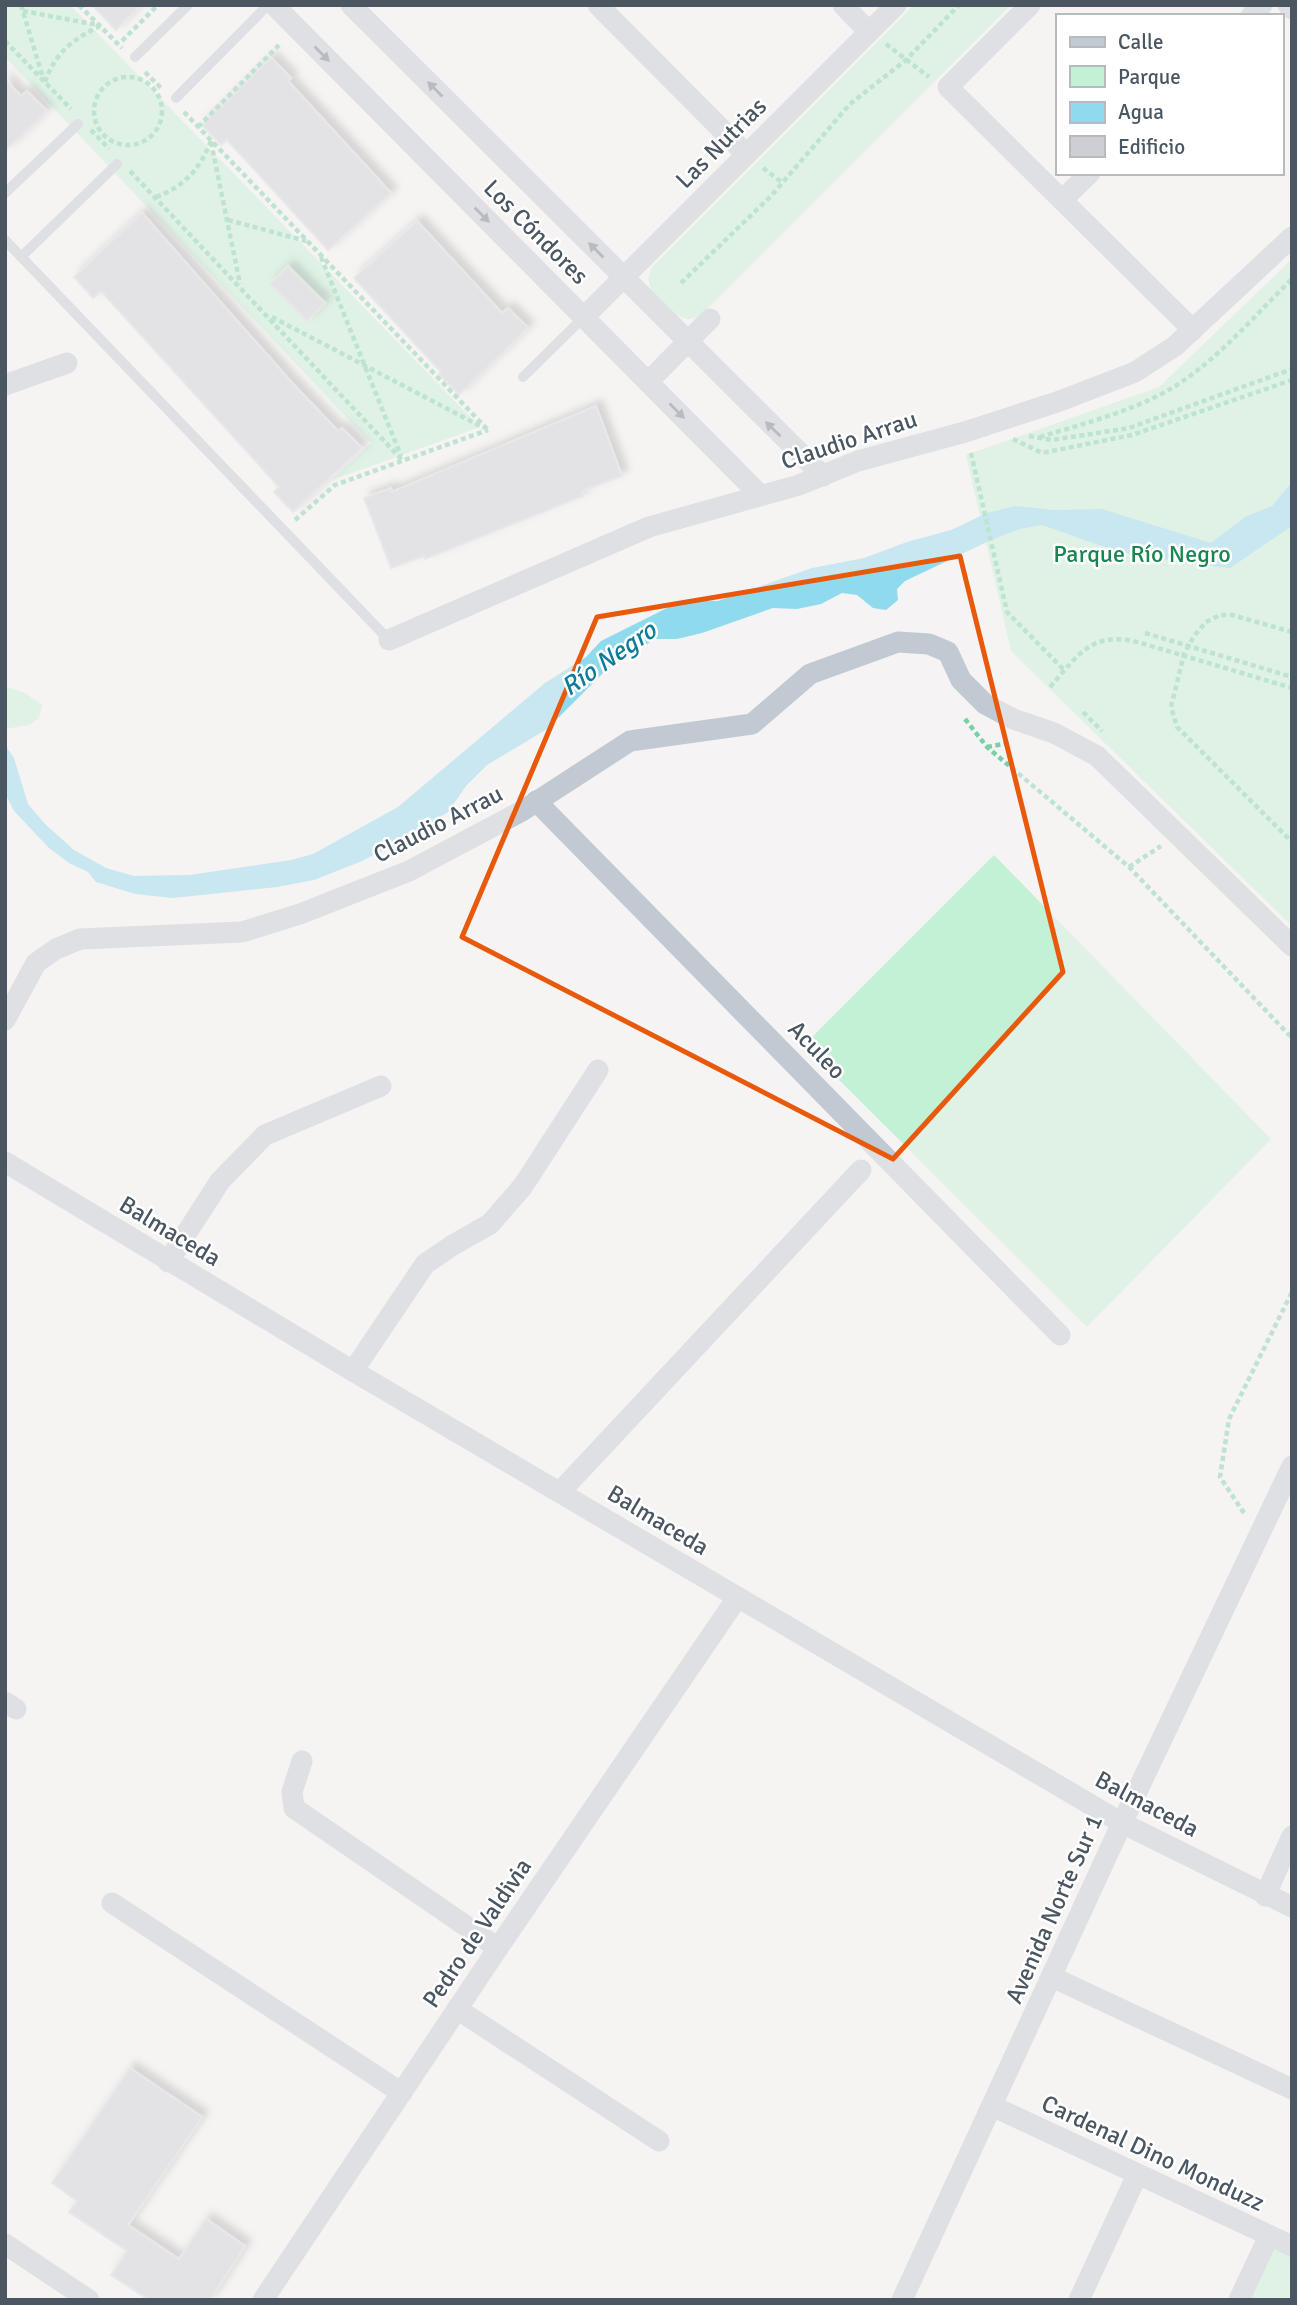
<svg xmlns="http://www.w3.org/2000/svg" width="1297" height="2305" font-family="Signika,sans-serif">
	<style>
		.green { fill: #c3f1d5 }
		.water { fill: #90daee }
		.building { fill: #cdcfd5; stroke: #d7d9de; stroke-width: 2; filter: url(#shadow) }
		.lines { fill: none; stroke-linecap: round; stroke-linejoin: round }
		.path { stroke: #7ad0a6; stroke-width: 4.5; stroke-dasharray: 5 3.5; stroke-linecap: butt }
		.service { stroke: #c1cad2; stroke-width: 10 }
		.minor { stroke: #c1cad2; stroke-width: 21 }
		.oneway { fill: #6e7983 }
		.marked { fill: none; stroke: #e8590c; stroke-width: 5; stroke-linejoin: round }
		.labels { text-anchor: middle; dominant-baseline: central; stroke-width: 5; stroke-linejoin: round; paint-order: stroke }
		.street-label { font-size: 24px; fill: #4a5661; stroke: #fff }
		.park-label { font-size: 24px; fill: #17864f; stroke: #fff }
		.water-label { font-size: 26px; font-style: italic; fill: #0c7c9b; stroke: #fff }
	</style>
	<defs>
		<filter id="shadow"><feDropShadow dx="6" dy="-6" stdDeviation="3.5" flood-color="#0004"/></filter>
	</defs>
	<rect width="100%" height="100%" fill="#f5f3f3"/>
	<!-- green -->
	<g class="green">
		<polygon points="5,5 70,5 480,427 332,480 371,443 5,57"/>
		<path d="M914,5H1011L702,314C686,325 676,315 664,304C653,292 642,282 653,266Z"/>
		<polygon points="1292,259 1292,926 1011,651 966,455 1159,387"/>
		<polygon points="5,686 25,693 42,705 39,718 29,725 5,729"/>
		<polygon points="994,855 1271,1139 1087,1327 804,1045"/>
		<polygon points="1269,2236 1292,2246 1292,2300 1239,2300"/>
	</g>
	<!-- water -->
	<polygon class="water" points="1292,482 1292,526 1230,568 1187,563 1119,552 1042,525 1020,529 991,540 905,581 897,589 898,600 886,610 873,608 857,595 842,593 821,604 797,609 773,608 702,633 677,639 655,639 608,668 547,729 487,765 466,786 448,812 405,839 362,861 314,880 277,887 173,898 135,894 96,882 88,872 69,863 49,848 14,811 5,793 5,745 14,758 28,804 45,824 74,850 106,868 134,876 189,875 291,860 313,854 398,807 545,683 586,657 601,641 675,604 689,600 718,601 812,568 864,558 907,542 951,530 987,513 1015,506 1055,510 1102,509 1211,543 1245,517 1272,506"/>
	<!-- building -->
	<g class="building">
		<polygon points="92,5 141,5 116,30"/>
		<polygon points="271,58 291,78 288,81 391,193 328,250 227,140 221,145 202,125"/>
		<polygon points="5,79 21,96 27,91 47,111 5,151"/>
		<polygon points="142,213 293,384 338,431 342,428 362,448 293,512 274,492 279,487 101,291 93,298 74,277"/>
		<polygon points="417,221 502,313 508,308 528,328 459,395 439,374 441,372 354,278"/>
		<polygon points="288,266 325,303 307,321 270,284"/>
		<polygon points="596,406 622,476 582,491 583,496 460,545 425,559 424,556 391,568 364,498 391,488 392,492"/>
		<polygon points="130,2068 202,2117 128,2225 179,2259 206,2219 245,2246 210,2300 149,2300 111,2275 127,2251 69,2212 77,2201 52,2183"/>
	</g>
	<g class="lines">
		<!-- path -->
		<g class="path">
			<polyline points="21,5 43,78"/>
			<polyline points="79,5 122,48"/>
			<polyline points="23,11 98,25"/>
			<polyline points="5,41 71,109"/>
			<polyline points="122,41 158,5"/>
			<polyline points="886,44 929,77"/>
			<polyline points="145,72 163,90"/>
			<circle cx="128" cy="111" r="34"/>
			<path d="M45,82C55,53 73,39 100,26"/>
			<polyline points="184,112 488,430"/>
			<polyline points="198,127 279,45"/>
			<polyline points="91,130 109,149"/>
			<polyline points="211,142 240,284"/>
			<polyline points="763,168 783,183"/>
			<polyline points="130,171 403,461"/>
			<path d="M156,197C185,186 199,170 211,141"/>
			<polyline points="228,220 306,241"/>
			<polyline points="321,257 401,456"/>
			<polyline points="681,283 771,196 850,104 906,60 959,5"/>
			<polyline points="272,317 484,428"/>
			<polyline points="1029,436 1052,440 1129,428 1292,369"/>
			<path d="M1040,437C1082,424 1134,411 1172,388C1218,360 1254,316 1292,279"/>
			<polyline points="1013,439 1042,453 1132,435 1292,380"/>
			<polyline points="971,453 1007,612 1064,670"/>
			<polyline points="295,520 335,485 488,430"/>
			<polyline points="1292,632 1232,615 1220,615 1206,622 1194,636 1184,654 1171,707 1177,727 1292,842"/>
			<polyline points="1145,633 1292,677"/>
			<path d="M1050,687C1080,653 1092,630 1141,643L1292,688"/>
			<polyline points="1083,712 1102,731"/>
			<polyline points="965,719 987,747 1129,867 1292,1038"/>
			<polyline points="987,747 1009,743"/>
			<polyline points="1129,867 1161,846"/>
			<polyline points="1244,1513 1220,1477 1229,1419 1292,1292"/>
		</g>
		<!-- service -->
		<g class="service">
			<polyline points="135,57 188,5"/>
			<polyline points="176,98 268,5"/>
			<polyline points="5,193 78,124"/>
			<polyline points="5,240 389,640"/>
			<polyline points="21,257 117,164"/>
			<polyline points="523,377 584,317"/>
		</g>
		<!-- minor -->
		<g class="minor">
			<polyline points="274,5 760,495"/>
			<polyline points="351,5 823,476"/>
			<polyline points="598,5 746,154"/>
			<polyline points="843,5 869,32"/>
			<polyline points="1030,5 948,87 1193,330"/>
			<polyline points="1288,5 1292,9"/>
			<polyline points="1251,16 1262,5"/>
			<polyline points="1062,200 1090,173"/>
			<polyline points="584,317 896,5"/>
			<polyline points="648,382 710,319"/>
			<polyline points="5,385 67,363"/>
			<polyline points="389,640 649,527 799,485 858,461 965,432 1060,401 1135,372 1175,346 1292,237"/>
			<polyline points="536,801 1060,1335"/>
			<polyline points="5,1020 36,963 56,949 80,939 242,932 300,914 409,871 522,811 630,741 752,724 810,674 898,642 929,644 948,652 961,680 985,704 1013,719 1054,733 1097,756 1292,946"/>
			<polyline points="5,1162 353,1371 1122,1823 1292,1907"/>
			<polyline points="168,1262 220,1181 265,1135 381,1086"/>
			<polyline points="353,1371 425,1264 453,1245 490,1224 523,1186 598,1070"/>
			<polyline points="560,1492 861,1170"/>
			<polyline points="5,1702 16,1709"/>
			<polyline points="302,1761 292,1792 294,1808 498,1948"/>
			<polyline points="1265,1896 1292,1836"/>
			<polyline points="112,1903 402,2093"/>
			<polyline points="1052,1977 1292,2089"/>
			<polyline points="457,2009 659,2141"/>
			<polyline points="992,2106 1292,2246"/>
			<polyline points="5,2244 89,2300"/>
			<polyline points="263,2300 498,1948 737,1598"/>
			<polyline points="902,2300 1122,1823 1292,1466"/>
			<polyline points="1079,2300 1137,2175"/>
			<polyline points="1239,2300 1269,2236"/>
		</g>
	</g>
	<!-- one-way arrows -->
	<defs><path id="oneway-solid" d="M-6-.8H1V-3.2L6.5 0L1 3.2V.8H-6Z" transform="scale(1.75)"/></defs>
	<g class="oneway">
		<use href="#oneway-solid" transform="translate(322 54) rotate(45)"/>
		<use href="#oneway-solid" transform="translate(435 89) rotate(-135)"/>
		<use href="#oneway-solid" transform="translate(482 215) rotate(45)"/>
		<use href="#oneway-solid" transform="translate(596 250) rotate(-135)"/>
		<use href="#oneway-solid" transform="translate(677 411) rotate(45)"/>
		<use href="#oneway-solid" transform="translate(773 429) rotate(-136)"/>
	</g>
	<!-- marked area -->
	<path d="M0 0H1297V2305H0ZM960,556L1063,972L893,1159L462,937L597,617Z" fill="#f5f3f3" fill-opacity=".55" fill-rule="evenodd"/>
	<path class="marked" d="M960,556L1063,972L893,1159L462,937L597,617Z"/>
	<g class="labels">
		<!-- street labels -->
		<g class="street-label">
			<text transform="translate(721 143) rotate(-45)">Las Nutrias</text>
			<text transform="translate(536 232) rotate(45)">Los Cóndores</text>
			<text transform="translate(849 440) rotate(-18)">Claudio Arrau</text>
			<text transform="translate(438 824) rotate(-27)">Claudio Arrau</text>
			<text transform="translate(817 1050) rotate(46)">Aculeo</text>
			<text transform="translate(170 1231) rotate(31)">Balmaceda</text>
			<text transform="translate(658 1520) rotate(31)">Balmaceda</text>
			<text transform="translate(1147 1804) rotate(28)">Balmaceda</text>
			<text transform="translate(1054 1909) rotate(-66)">Avenida Norte Sur 1</text>
			<text transform="translate(477 1933) rotate(-56)">Pedro de Valdivia</text>
			<text transform="translate(1153 2153) rotate(25)">Cardenal Dino Monduzz</text>
		</g>
		<!-- park labels -->
		<g class="park-label">
			<text x="1142" y="554">Parque Río Negro</text>
		</g>
		<!-- water labels -->
		<g class="water-label">
			<text transform="translate(609 659) rotate(-35)">Río Negro</text>
		</g>
	</g>
	<!-- border -->
	<rect width="1297" height="2305" fill="none" stroke="#4a5661" stroke-width="14"/>
	<!-- legend -->
	<rect x="1056" y="14" width="228" height="161" fill="#ffffff" stroke="#b7bbc0" stroke-width="2"/>
	<rect x="1070" y="37" width="35" height="10" fill="#c1cad2" stroke="#b7bbc0" stroke-width="2"/>
	<text x="1118" y="49" font-size="21" fill="#4a5661">Calle</text>
	<rect x="1070" y="66" width="35" height="21" fill="#c3f1d5" stroke="#b7bbc0" stroke-width="2"/>
	<text x="1118" y="84" font-size="21" fill="#4a5661">Parque</text>
	<rect x="1070" y="102" width="35" height="21" fill="#90daee" stroke="#b7bbc0" stroke-width="2"/>
	<text x="1118" y="119" font-size="21" fill="#4a5661">Agua</text>
	<rect x="1070" y="136" width="35" height="21" fill="#cdcfd5" stroke="#b7bbc0" stroke-width="2"/>
	<text x="1118" y="154" font-size="21" fill="#4a5661">Edificio</text>
</svg>
